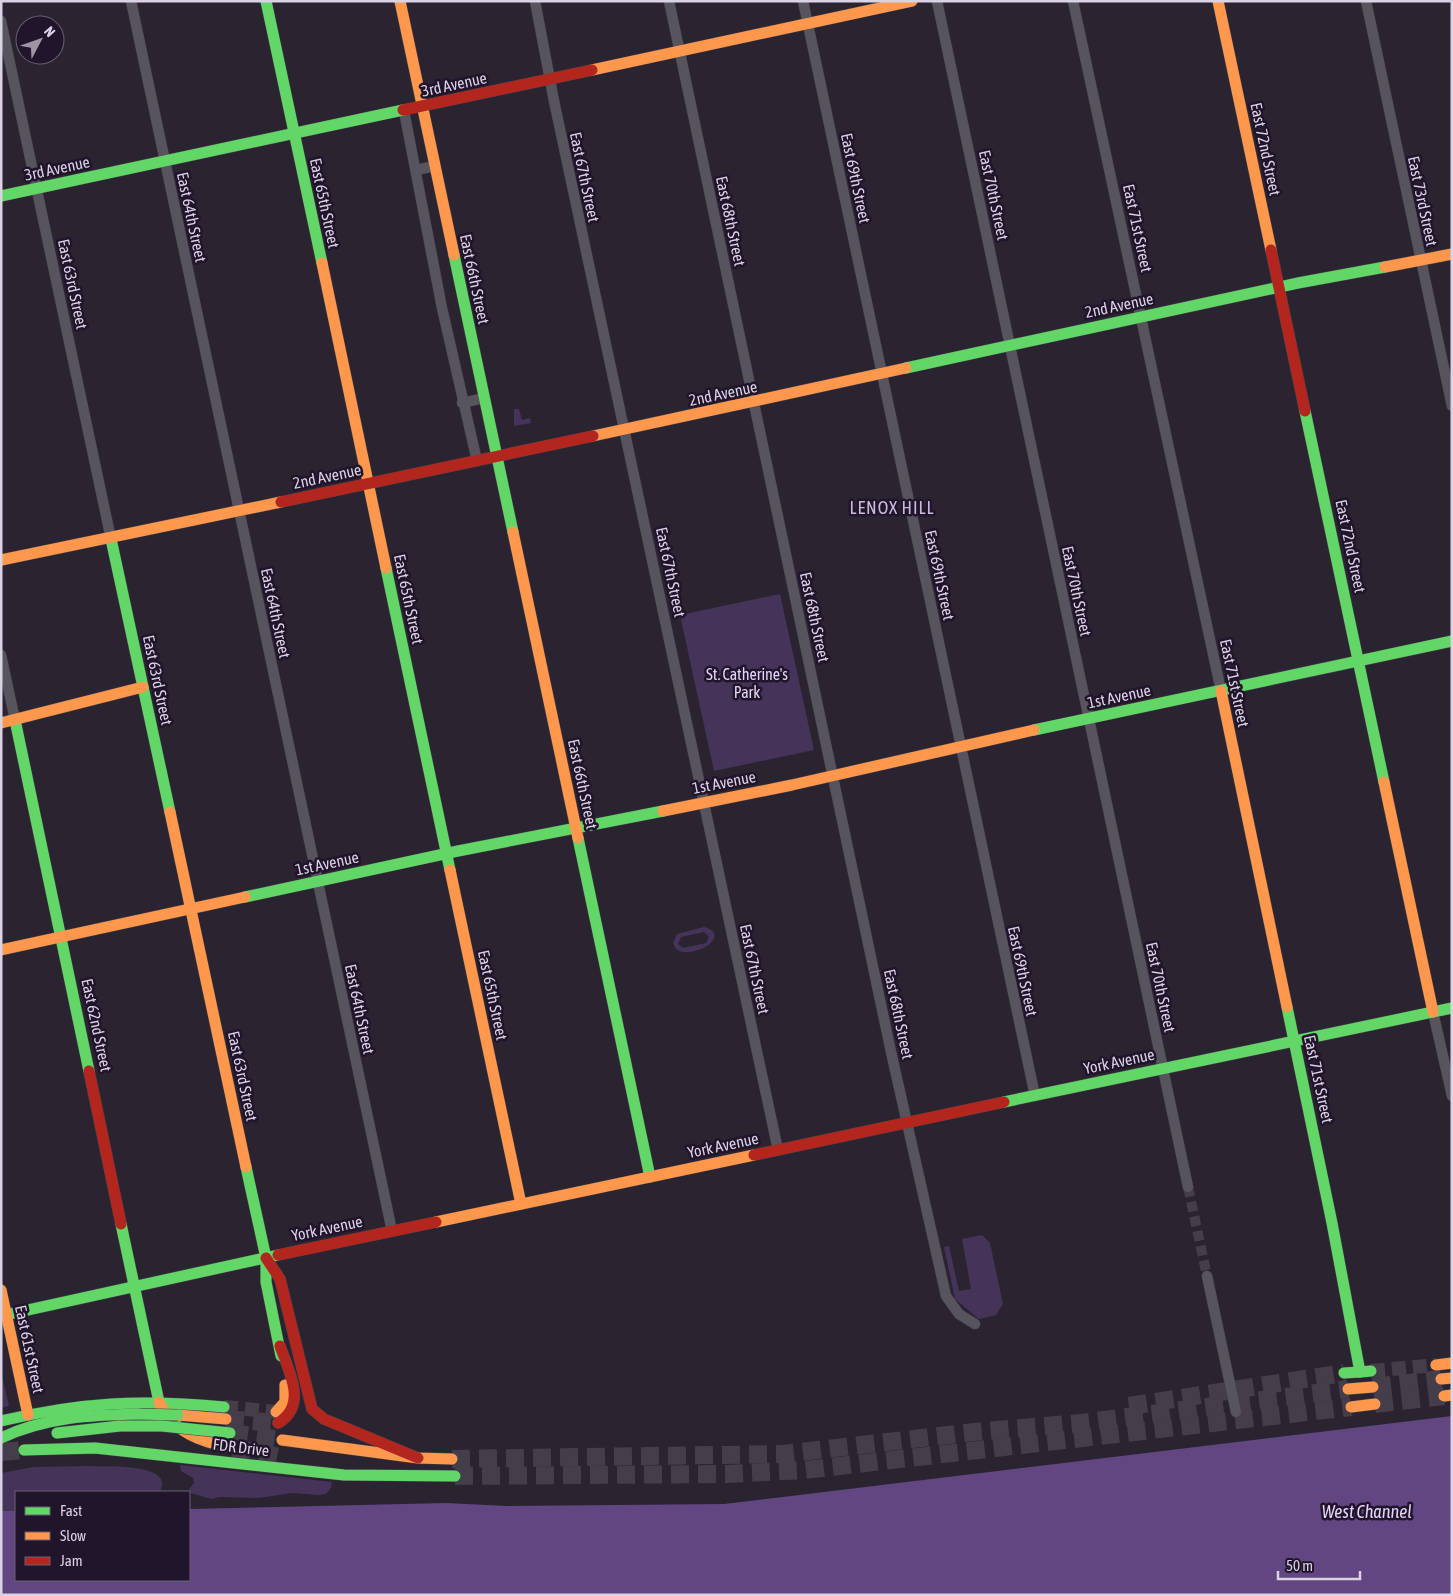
<svg xmlns="http://www.w3.org/2000/svg" width="1453" height="1596" font-family="'Asap Condensed',sans-serif">
	<style>
		.green { fill: #453359; fill-rule: evenodd }
		.water { fill: #624681 }
		.lines { fill: none; stroke-linecap: round; stroke-linejoin: round }
		.street-tunnel { stroke: #443e4b; stroke-width: 10; stroke-dasharray: 10 5; stroke-linecap: butt }
		.secondary-tunnel { stroke: #443e4b; stroke-width: 14; stroke-dasharray: 14 7; stroke-linecap: butt }
		.highway-tunnel { stroke: #443e4b; stroke-width: 18; stroke-dasharray: 18 9; stroke-linecap: butt }
		.street-casing { stroke: #47414c; stroke-width: 11 }
		.fast-casing { stroke: #47414c; stroke-width: 12 }
		.slow-casing { stroke: #47414c; stroke-width: 12 }
		.jam-casing { stroke: #47414c; stroke-width: 12 }
		.street { stroke: #58545d; stroke-width: 10 }
		.fast { stroke: #63d668; stroke-width: 11 }
		.slow { stroke: #ff974d; stroke-width: 11 }
		.jam { stroke: #b3261e; stroke-width: 11 }
		.fast-bridge-casing { stroke: #47414c; stroke-width: 12; stroke-linecap: butt }
		.fast-bridge { stroke: #63d668; stroke-width: 11 }
		.labels { text-anchor: middle; dominant-baseline: central; stroke-width: 5; stroke-linejoin: round; paint-order: stroke }
		.street-label { font-size: 16px; fill: #dad3e3; stroke: #20152b }
		.park-label { font-size: 16px; fill: #e4d4f9; stroke: #20152b }
		.neighbourhood-label { font-size: 18px; letter-spacing: 1px; fill: #c8bbda; stroke: #20152b }
		.water-label { font-size: 18px; font-style: italic; fill: #e5d4fa; stroke: #20152b }
	</style>
	<rect width="100%" height="100%" fill="#2a2430"/>
	<!-- green -->
	<g class="green">
		<polygon points="514,409 519,409 522,420 530,418 531,423 514,426"/>
		<polygon points="780,594 814,750 714,771 680,615"/>
		<path d="M704,927C734,935 693,961 676,949L673,943L677,934ZM704,932L709,937L706,943L683,948L678,944L681,937Z"/>
		<polygon points="982,1235 990,1243 1003,1304 996,1315 979,1319 955,1299 944,1247 949,1246 959,1291 971,1289 962,1239"/>
		<polygon points="1,1372 9,1406 1,1408"/>
		<polygon points="180,1465 332,1482 331,1488 326,1494 319,1495 292,1493 259,1498 220,1497 211,1499 191,1493 189,1489 194,1483 193,1478 181,1471"/>
		<path d="M88,1466C104,1467 176,1462 160,1492H16V1511H1V1473L34,1467Z"/>
	</g>
	<!-- water -->
	<polygon class="water" points="1452,1416 1452,1595 1,1595 1,1511 16,1511 16,1580 189,1580 189,1509 446,1503 507,1506 724,1504"/>
	<g class="lines">
		<!-- street-tunnel -->
		<polyline class="street-tunnel" points="1188,1187 1207,1276"/>
		<!-- secondary-tunnel -->
		<g class="secondary-tunnel">
			<polyline points="1371,1371 1436,1365"/>
			<polyline points="224,1407 276,1412"/>
		</g>
		<!-- highway-tunnel -->
		<g class="highway-tunnel">
			<polyline points="1373,1387 1441,1379"/>
			<polyline points="1375,1404 1444,1396"/>
			<polyline points="1129,1406 1344,1373"/>
			<polyline points="226,1419 278,1423"/>
			<polyline points="230,1433 282,1440"/>
			<polyline points="233,1448 285,1458"/>
			<polyline points="1,1452 24,1450"/>
			<polyline points="452,1459 783,1454 974,1432 1080,1423 1348,1389"/>
			<polyline points="455,1476 727,1474 805,1470 1351,1407"/>
		</g>
		<defs>
			<g id="street">
				<polyline points="131,1 392,1231"/>
				<polyline points="535,1 554,101 778,1150"/>
				<polyline points="669,1 891,1052 946,1296 959,1314 975,1324"/>
				<polyline points="803,1 1035,1096"/>
				<polyline points="937,1 1188,1187"/>
				<polyline points="1073,1 1221,691"/>
				<polyline points="1366,1 1452,406"/>
				<polyline points="1,21 111,539"/>
				<polyline points="404,111 442,308 477,461"/>
				<polyline points="416,170 435,166"/>
				<polyline points="462,403 484,398"/>
				<polyline points="1,655 15,720"/>
				<polyline points="1433,1012 1452,1096"/>
				<polyline points="1207,1276 1236,1412"/>
			</g>
			<g id="fast">
				<polyline points="266,1 322,263"/>
				<polyline points="1,196 403,110"/>
				<polyline points="454,255 513,532"/>
				<polyline points="906,368 1298,283 1385,267"/>
				<polyline points="1305,411 1384,782"/>
				<polyline points="111,539 170,812"/>
				<polyline points="386,568 450,870"/>
				<polyline points="15,720 89,1071"/>
				<polyline points="1034,730 1452,641"/>
				<polyline points="578,838 650,1177"/>
				<polyline points="245,897 458,851 663,811"/>
				<polyline points="1287,1007 1332,1223 1360,1372 1371,1371"/>
				<polyline points="1004,1102 1452,1008"/>
				<polyline points="246,1167 266,1258 266,1282 281,1356"/>
				<polyline points="121,1224 159,1402"/>
				<polyline points="1,1316 278,1255"/>
				<polyline points="1344,1373 1360,1372"/>
				<path d="M1,1421C82,1402 141,1399 224,1407"/>
				<polyline points="57,1433 120,1426"/>
				<path d="M1,1438C45,1417 91,1415 139,1414"/>
				<polyline points="24,1450 95,1448 344,1475 455,1476"/>
			</g>
			<g id="slow">
				<polyline points="400,1 454,255"/>
				<polyline points="1218,1 1271,250"/>
				<polyline points="592,70 912,1"/>
				<polyline points="322,263 386,568"/>
				<polyline points="1385,267 1452,254"/>
				<polyline points="593,436 906,368"/>
				<polyline points="513,532 578,838"/>
				<polyline points="1,560 281,502"/>
				<polyline points="1221,691 1287,1007"/>
				<polyline points="1,723 143,687"/>
				<polyline points="1384,782 1433,1012"/>
				<polyline points="663,811 792,785 1034,730"/>
				<polyline points="170,812 246,1167"/>
				<polyline points="450,870 521,1204"/>
				<polyline points="1,950 245,897"/>
				<polyline points="436,1222 754,1155"/>
				<polyline points="1,1290 28,1415"/>
				<polyline points="1436,1365 1452,1363"/>
				<polyline points="1441,1379 1452,1378"/>
				<polyline points="1348,1389 1373,1387"/>
				<polyline points="1444,1396 1452,1395"/>
				<path d="M159,1402C174,1433 201,1442 233,1448"/>
				<polyline points="1351,1407 1375,1404"/>
				<polyline points="276,1412 285,1402 285,1385"/>
				<polyline points="178,1415 226,1419"/>
				<polyline points="282,1440 418,1458 452,1459"/>
			</g>
			<g id="jam">
				<polyline points="403,110 592,70"/>
				<polyline points="1271,250 1305,411"/>
				<polyline points="281,502 593,436"/>
				<polyline points="89,1071 121,1224"/>
				<polyline points="754,1155 1004,1102"/>
				<polyline points="278,1255 436,1222"/>
				<polyline points="266,1258 280,1279 312,1409 324,1419 418,1458"/>
				<path d="M278,1423C308,1405 289,1372 280,1346"/>
			</g>
		</defs>
		<!-- street casing -->
		<use href="#street" class="street-casing"/>
		<!-- fast casing -->
		<use href="#fast" class="fast-casing"/>
		<!-- slow casing -->
		<use href="#slow" class="slow-casing"/>
		<!-- jam casing -->
		<use href="#jam" class="jam-casing"/>
		<!-- street -->
		<use href="#street" class="street"/>
		<!-- fast -->
		<use href="#fast" class="fast"/>
		<!-- slow -->
		<use href="#slow" class="slow"/>
		<!-- jam -->
		<use href="#jam" class="jam"/>
		<defs>
			<g id="fast-bridge">
				<polyline points="139,1414 178,1415"/>
				<polyline points="123,1426 162,1426 230,1433"/>
			</g>
		</defs>
		<!-- fast-bridge casing -->
		<use href="#fast-bridge" class="fast-bridge-casing"/>
		<!-- fast-bridge -->
		<use href="#fast-bridge" class="fast-bridge"/>
	</g>
	<g class="labels">
		<!-- street labels -->
		<g class="street-label">
			<text transform="translate(454 84) rotate(-12)">3rd Avenue</text>
			<text transform="translate(1266 149) rotate(78)">East 72nd Street</text>
			<text transform="translate(57 168) rotate(-12)">3rd Avenue</text>
			<text transform="translate(585 177) rotate(78)">East 67th Street</text>
			<text transform="translate(856 178) rotate(78)">East 69th Street</text>
			<text transform="translate(994 195) rotate(78)">East 70th Street</text>
			<text transform="translate(1423 201) rotate(78)">East 73rd Street</text>
			<text transform="translate(325 203) rotate(78)">East 65th Street</text>
			<text transform="translate(192 217) rotate(78)">East 64th Street</text>
			<text transform="translate(731 221) rotate(78)">East 68th Street</text>
			<text transform="translate(1138 228) rotate(78)">East 71st Street</text>
			<text transform="translate(475 279) rotate(78)">East 66th Street</text>
			<text transform="translate(73 284) rotate(78)">East 63rd Street</text>
			<text transform="translate(1119 305) rotate(-12)">2nd Avenue</text>
			<text transform="translate(723 393) rotate(-12)">2nd Avenue</text>
			<text transform="translate(327 476) rotate(-12)">2nd Avenue</text>
			<text transform="translate(1351 546) rotate(78)">East 72nd Street</text>
			<text transform="translate(671 572) rotate(78)">East 67th Street</text>
			<text transform="translate(940 575) rotate(78)">East 69th Street</text>
			<text transform="translate(1077 591) rotate(78)">East 70th Street</text>
			<text transform="translate(409 599) rotate(78)">East 65th Street</text>
			<text transform="translate(276 613) rotate(78)">East 64th Street</text>
			<text transform="translate(815 617) rotate(78)">East 68th Street</text>
			<text transform="translate(158 680) rotate(78)">East 63rd Street</text>
			<text transform="translate(1235 683) rotate(78)">East 71st Street</text>
			<text transform="translate(1119 696) rotate(-12)">1st Avenue</text>
			<text transform="translate(724 782) rotate(-11)">1st Avenue</text>
			<text transform="translate(583 784) rotate(78)">East 66th Street</text>
			<text transform="translate(327 863) rotate(-12)">1st Avenue</text>
			<text transform="translate(755 969) rotate(78)">East 67th Street</text>
			<text transform="translate(1023 971) rotate(78)">East 69th Street</text>
			<text transform="translate(1161 987) rotate(78)">East 70th Street</text>
			<text transform="translate(493 995) rotate(78)">East 65th Street</text>
			<text transform="translate(360 1009) rotate(78)">East 64th Street</text>
			<text transform="translate(899 1014) rotate(78)">East 68th Street</text>
			<text transform="translate(97 1025) rotate(78)">East 62nd Street</text>
			<text transform="translate(1119 1061) rotate(-12)">York Avenue</text>
			<text transform="translate(243 1076) rotate(78)">East 63rd Street</text>
			<text transform="translate(1319 1079) rotate(78)">East 71st Street</text>
			<text transform="translate(723 1145) rotate(-12)">York Avenue</text>
			<text transform="translate(327 1228) rotate(-12)">York Avenue</text>
			<text transform="translate(30 1349) rotate(78)">East 61st Street</text>
			<text transform="translate(241 1447) rotate(7)">FDR Drive</text>
		</g>
		<!-- park labels -->
		<g class="park-label">
			<text x="747" y="674">St. Catherine's<tspan x="747" dy="18">Park</tspan></text>
		</g>
		<!-- neighbourhood labels -->
		<g class="neighbourhood-label">
			<text x="892" y="507">LENOX HILL</text>
		</g>
		<!-- water labels -->
		<g class="water-label">
			<text x="1367" y="1511">West Channel</text>
		</g>
	</g>
	<!-- border -->
	<rect width="1453" height="1596" fill="none" stroke="#dad3e3" stroke-width="5"/>
	<!-- legend -->
	<rect x="15" y="1491" width="175" height="90" fill="#20152b" stroke="#6a6175"/>
	<rect x="25" y="1507" width="25" height="8" fill="#63d668" stroke="#6a6175"/>
	<text x="60" y="1516" font-size="15" fill="#dad3e3">Fast</text>
	<rect x="25" y="1532" width="25" height="8" fill="#ff974d" stroke="#6a6175"/>
	<text x="60" y="1541" font-size="15" fill="#dad3e3">Slow</text>
	<rect x="25" y="1557" width="25" height="8" fill="#b3261e" stroke="#6a6175"/>
	<text x="60" y="1566" font-size="15" fill="#dad3e3">Jam</text>
	<!-- north arrow -->
	<g transform="translate(40 40) rotate(49)"><circle r="24" fill="#20152b" stroke="#6a6175"/>
	<path d="M0-4L9 19L0 12L-9 19Z" fill="#9c96a4"/>
	<text y="-8" font-size="14" font-weight="bold" text-anchor="middle" fill="#dad3e3">N</text>
	</g>
	<!-- scale -->
	<path d="M1278 1571v8h82v-8" fill="none" stroke="#dad3e3" stroke-width="2.5"/>
	<text x="1286" y="1571" font-size="15" fill="#dad3e3" stroke="#20152b" stroke-width="4" paint-order="stroke">50 m</text>
</svg>
